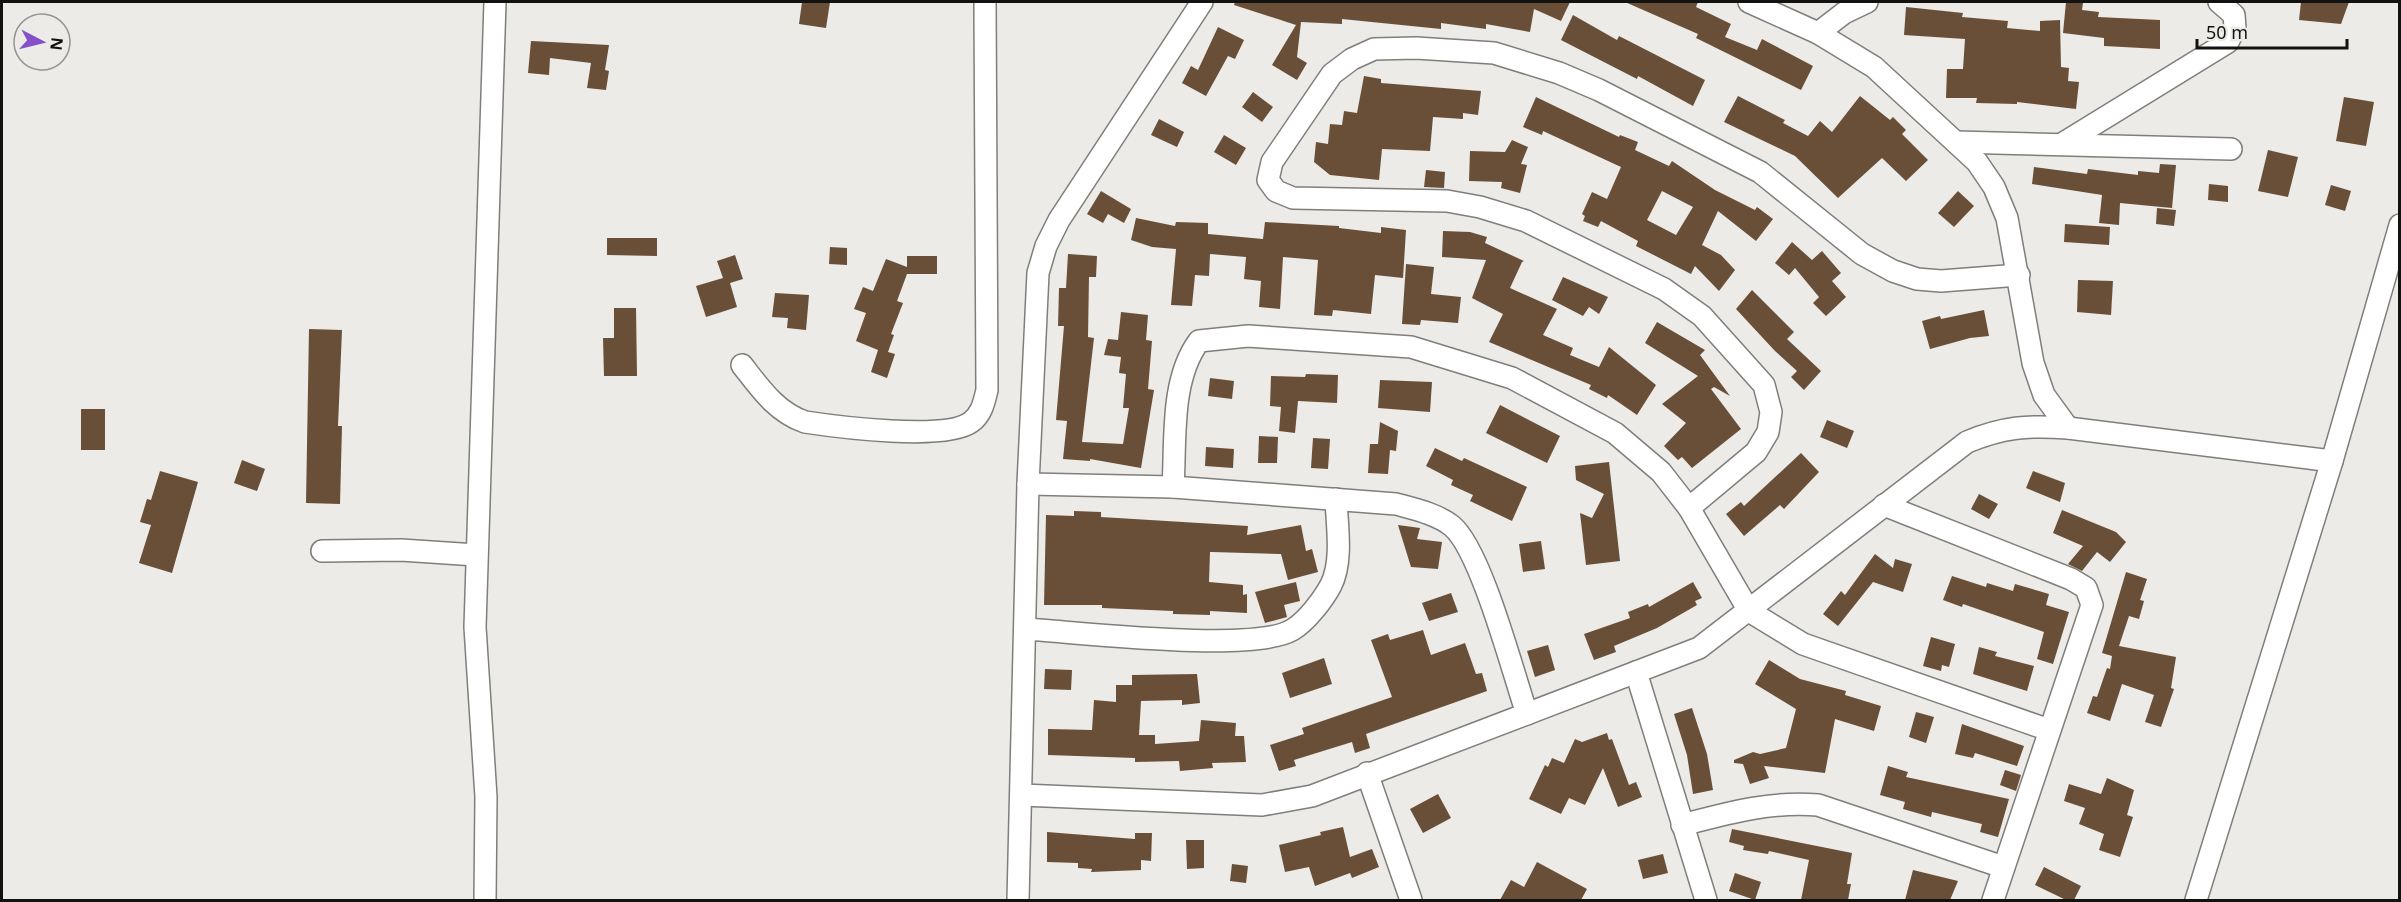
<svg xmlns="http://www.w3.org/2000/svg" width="2401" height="902" font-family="'Noto Sans',sans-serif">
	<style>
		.building { fill: #694f38; fill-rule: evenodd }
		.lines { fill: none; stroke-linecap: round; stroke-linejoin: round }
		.minor-casing { stroke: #7f7e7a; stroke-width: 24 }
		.minor { stroke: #fff; stroke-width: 21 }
	</style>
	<rect width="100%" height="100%" fill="#ecebe7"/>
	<!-- building -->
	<g class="building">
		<polygon points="802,2 830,2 826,28 799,24"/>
		<polygon points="1235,2 1570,2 1561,21 1534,9 1530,32 1486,24 1486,29 1441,23 1441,29 1342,19 1342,24 1301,22 1297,57 1307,63 1297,80 1272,65 1296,25 1234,5"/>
		<polygon points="1625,2 1698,2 1696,7 1731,24 1725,37 1757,50 1762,39 1813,66 1801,90 1696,38 1698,34"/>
		<polygon points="2066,2 2083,3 2082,10 2099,12 2098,17 2160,20 2160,49 2104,46 2104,38 2063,33"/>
		<polygon points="2301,2 2349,2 2341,24 2299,20"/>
		<polygon points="1906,7 1963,13 1962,17 2008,21 2007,28 2040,31 2040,21 2060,20 2061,67 2069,68 2068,81 2079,82 2076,109 2017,102 2017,104 1976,103 1977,98 1946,98 1947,69 1963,69 1965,39 1904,35"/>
		<polygon points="1573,15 1617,40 1619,36 1705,80 1693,106 1638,76 1637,79 1561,40"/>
		<polygon points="1218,27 1244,40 1235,59 1228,56 1206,96 1182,83 1191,66 1198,70"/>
		<polygon points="531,41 609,45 605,70 609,71 606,90 587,88 591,63 550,58 549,75 528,73"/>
		<polygon points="1364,76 1381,79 1381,83 1481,91 1478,115 1463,113 1463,119 1433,117 1430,151 1382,149 1379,180 1330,175 1314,162 1316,142 1328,144 1330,124 1342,125 1344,111 1357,113"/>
		<polygon points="1253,92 1273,107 1262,122 1242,107"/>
		<polygon points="1738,96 1785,120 1783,123 1808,136 1820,121 1832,132 1860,96 1890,120 1893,117 1906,130 1902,134 1928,160 1906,181 1882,158 1838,198 1795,156 1724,122"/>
		<path d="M1536,97L1619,137L1620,135L1638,142L1635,150L1669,166L1672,161L1715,190L1755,210L1757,207L1773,219L1756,241L1718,211L1702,245L1721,255L1735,270L1719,291L1695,266L1691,274L1636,246L1638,241L1601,221L1598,227L1583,221L1585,216L1582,214L1592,192L1607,199L1621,167L1543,131L1542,135L1523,127ZM1662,191L1693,207L1676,235L1647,220Z"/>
		<polygon points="2344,97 2374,102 2366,146 2336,141"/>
		<polygon points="1159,119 1184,132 1177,147 1151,135"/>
		<polygon points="1224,135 1246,148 1236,165 1214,152"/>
		<polygon points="1512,140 1528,147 1521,164 1527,165 1520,193 1501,188 1502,182 1469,181 1470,151 1505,152"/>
		<polygon points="2268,150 2298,157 2288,197 2258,191"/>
		<polygon points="2160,164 2176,165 2172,208 2120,203 2119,225 2099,223 2102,195 2032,184 2034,167 2087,174 2088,169 2138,175 2138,171 2159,173"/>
		<polygon points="1426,170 1445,172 1444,188 1424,187"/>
		<polygon points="2209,184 2228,186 2228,202 2208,200"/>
		<polygon points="2331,185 2351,191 2345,211 2325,205"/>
		<polygon points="1101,191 1131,209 1124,223 1108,214 1103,223 1087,214"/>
		<polygon points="1958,191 1974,206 1954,227 1938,213"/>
		<polygon points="2157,208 2176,210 2174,226 2156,224"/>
		<polygon points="1136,218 1175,226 1176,222 1208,223 1208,234 1263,239 1265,222 1339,226 1339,228 1381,233 1381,227 1406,230 1403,278 1375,275 1371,314 1333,310 1332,316 1314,315 1318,260 1283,257 1280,309 1259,307 1261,281 1244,279 1246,257 1210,254 1209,276 1195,275 1192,306 1171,305 1176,249 1152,247 1131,240"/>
		<polygon points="2065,224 2110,227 2109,245 2064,242"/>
		<polygon points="1443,231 1470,232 1487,237 1485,243 1524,261 1522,262 1510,288 1557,309 1543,335 1573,348 1570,355 1599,367 1609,347 1656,385 1637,415 1608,395 1607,398 1589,389 1591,385 1489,342 1503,314 1472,298 1486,260 1442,257"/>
		<polygon points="607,238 657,238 657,256 607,255"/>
		<polygon points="1792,242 1812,260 1822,251 1841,273 1832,281 1846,297 1826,316 1813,303 1819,297 1795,268 1789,275 1775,263"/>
		<polygon points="830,247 847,248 847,265 829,264"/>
		<polygon points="1068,254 1097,256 1096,277 1089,277 1088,337 1094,338 1082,442 1123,444 1129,408 1123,408 1126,374 1119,373 1121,357 1104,355 1108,339 1118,340 1121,312 1148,315 1146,340 1152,341 1148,389 1154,390 1141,468 1090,459 1090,461 1063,459 1067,421 1056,420 1064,326 1058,326 1059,288 1066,288"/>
		<polygon points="735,255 743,279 730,283 737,307 706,317 696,286 723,278 717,261"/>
		<polygon points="907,256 937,256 937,274 907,274 897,301 903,303 891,334 894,335 888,352 895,354 887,378 871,372 878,350 856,341 866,313 854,309 863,287 873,291 886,259 907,267"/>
		<polygon points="1406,264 1434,267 1431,294 1461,297 1458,323 1421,320 1420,325 1402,324"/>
		<polygon points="1563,277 1608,297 1599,314 1589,307 1583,316 1552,300"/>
		<polygon points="2078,280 2113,281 2111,315 2077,312"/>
		<polygon points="1752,290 1794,332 1787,339 1821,371 1804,390 1791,377 1797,371 1775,351 1736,309"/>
		<polygon points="775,293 809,295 806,330 787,328 788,318 772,317"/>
		<polygon points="614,308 636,308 637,376 604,376 603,338 614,338"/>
		<polygon points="1984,310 1989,336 1970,338 1930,349 1922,321 1940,316 1941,319"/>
		<polygon points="1657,322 1705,350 1700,355 1730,396 1714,387 1711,389 1741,429 1692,468 1682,457 1678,460 1664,446 1686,423 1662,404 1698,376 1645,343"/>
		<polygon points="309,329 342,330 338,426 342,426 340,504 306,503"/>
		<polygon points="1306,374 1338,375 1337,403 1298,401 1295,433 1279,431 1281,407 1270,406 1271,376 1305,377"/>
		<polygon points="1210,378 1234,381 1232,399 1208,396"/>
		<polygon points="1380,380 1432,382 1430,412 1378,408"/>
		<polygon points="1500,405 1560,436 1547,463 1486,433"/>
		<rect x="81" y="409" width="24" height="41"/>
		<polygon points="1827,420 1854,431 1847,448 1820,437"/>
		<polygon points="1380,422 1398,431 1396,451 1390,450 1388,474 1368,473 1370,444 1378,444"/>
		<polygon points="1259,436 1278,437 1277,463 1258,463"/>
		<polygon points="1313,438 1330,439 1328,469 1311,468"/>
		<polygon points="1206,447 1234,449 1233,468 1205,466"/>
		<polygon points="1435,448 1462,461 1464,458 1527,487 1512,521 1470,501 1473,495 1451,485 1453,480 1426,466"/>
		<polygon points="1801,453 1819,472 1784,509 1780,505 1744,536 1726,514 1741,502 1744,506"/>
		<polygon points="242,460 265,469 257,491 234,483"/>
		<polygon points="1609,462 1620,561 1586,565 1580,513 1592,518 1604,494 1576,480 1575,466"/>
		<polygon points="160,471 198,482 172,573 139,563 151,525 140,522 147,499 151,500"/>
		<polygon points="2033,471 2065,483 2060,502 2026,488"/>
		<polygon points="1979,494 1998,504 1989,519 1971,509"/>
		<polygon points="2062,510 2116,532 2126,542 2110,562 2097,552 2082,571 2068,564 2083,546 2053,533"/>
		<polygon points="1074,511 1101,512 1101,517 1248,526 1247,535 1301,525 1306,551 1312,549 1318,572 1288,580 1281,554 1212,552 1210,552 1209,582 1243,585 1243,595 1247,594 1247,613 1210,611 1210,615 1173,614 1173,611 1102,608 1102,605 1044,605 1046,515 1074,516"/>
		<polygon points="1398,525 1420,528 1417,539 1442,542 1438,569 1411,567"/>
		<polygon points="1541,541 1545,569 1523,572 1519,544"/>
		<polygon points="1875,554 1893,568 1895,559 1912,564 1903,592 1873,582 1838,626 1823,614 1841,591 1845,595"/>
		<polygon points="2126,572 2147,579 2140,600 2144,601 2139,619 2129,616 2119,646 2176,657 2171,688 2174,689 2161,727 2145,722 2154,695 2122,684 2110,721 2087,713 2093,696 2097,697 2107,668 2110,669 2112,656 2102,653"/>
		<polygon points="1952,576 1986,587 1987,583 2013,591 2015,584 2049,594 2046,605 2069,612 2053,664 2037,659 2044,632 1963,604 1962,607 1943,600"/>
		<polygon points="1296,582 1300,601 1284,605 1287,617 1265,623 1255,592"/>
		<polygon points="1693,582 1702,598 1695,601 1697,605 1657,628 1614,646 1616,652 1594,660 1584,634 1630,618 1628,612 1648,604 1649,607"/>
		<polygon points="1451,593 1458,612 1429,621 1422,603"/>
		<polygon points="1423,630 1431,655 1465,643 1476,674 1482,673 1487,691 1366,734 1370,748 1355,753 1352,742 1294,760 1296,766 1279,771 1270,745 1304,734 1302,728 1392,697 1371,640 1388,634 1390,640"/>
		<polygon points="1931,637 1955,644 1949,667 1942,665 1941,671 1923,666"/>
		<polygon points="1548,645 1555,670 1535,677 1527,651"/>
		<polygon points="1979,647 1997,652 1995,656 2034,666 2027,691 1973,674"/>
		<polygon points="1324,658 1332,684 1290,698 1282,673"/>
		<polygon points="1769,660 1800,679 1846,691 1845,695 1881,706 1874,731 1835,719 1825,773 1764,766 1769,778 1750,784 1743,764 1734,763 1734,760 1753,752 1760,754 1786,748 1796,709 1755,684"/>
		<polygon points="1045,669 1072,670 1071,690 1044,689"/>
		<polygon points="1197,674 1200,703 1182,705 1182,700 1141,701 1139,735 1155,735 1155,744 1199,741 1201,720 1236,723 1235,736 1244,736 1246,762 1212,763 1213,768 1180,771 1179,761 1135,762 1135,758 1048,755 1048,729 1092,730 1094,700 1116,702 1116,685 1132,685 1132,675"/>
		<polygon points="1692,708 1707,754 1713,790 1693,794 1687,755 1674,714"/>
		<polygon points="1916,712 1934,717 1926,743 1909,737"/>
		<polygon points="1962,724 2024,746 2017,766 1975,753 1973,758 1955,754"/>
		<polygon points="1607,733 1609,740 1612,739 1629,785 1636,782 1642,797 1618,807 1603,768 1585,805 1569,798 1561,814 1529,799 1545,765 1548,767 1552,758 1564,763 1575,739 1582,742"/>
		<polygon points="1888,766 1908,772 1906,777 2009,799 1998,837 1980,832 1982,824 1932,812 1931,817 1903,809 1905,802 1880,795"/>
		<polygon points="2005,770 2021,775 2016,791 2000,785"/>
		<polygon points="2107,778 2134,790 2127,815 2133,817 2120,857 2099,850 2104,834 2079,824 2085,808 2064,801 2069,784 2101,794"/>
		<polygon points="1438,794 1451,818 1423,833 1410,809"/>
		<polygon points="1343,827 1350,857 1372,849 1379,867 1352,878 1350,873 1315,886 1309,867 1285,872 1279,845 1321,835 1320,832"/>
		<polygon points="1732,829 1852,853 1847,884 1851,884 1848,900 1801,900 1809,860 1769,851 1768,854 1743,850 1744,846 1729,842"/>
		<polygon points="1047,832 1135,839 1135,833 1152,833 1151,861 1141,860 1141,870 1091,872 1092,869 1078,868 1078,863 1047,862"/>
		<polygon points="1186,840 1204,840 1204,868 1187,869"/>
		<polygon points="1663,854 1668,873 1643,879 1638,860"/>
		<polygon points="1537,862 1587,889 1581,900 1500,900 1511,880 1524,887"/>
		<polygon points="1232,864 1248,866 1246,883 1230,881"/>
		<polygon points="2044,867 2081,886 2074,900 2066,900 2035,885"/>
		<polygon points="1913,870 1958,881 1950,900 1905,900"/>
		<polygon points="1735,873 1761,882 1755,900 1729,891"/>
	</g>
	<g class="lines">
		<defs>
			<g id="minor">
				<polyline points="1749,2 1818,33 1874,67 1977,162 1994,187 2007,218 2033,363 2044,395 2068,428"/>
				<polyline points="1818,33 1844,13 1867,2"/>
				<polyline points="1956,142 2231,149"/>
				<polyline points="2062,144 2228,42 2235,28 2234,15 2219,2"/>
				<path d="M742,365C760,388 776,412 805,422C838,427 946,441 971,422C982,414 984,402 987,390L985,2"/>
				<path d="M1028,484L1173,487L1396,504C1414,509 1437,514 1452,526C1481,550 1513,673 1527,714"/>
				<path d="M1173,487C1176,440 1170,380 1199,341L1248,336L1411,347L1512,378L1615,433L1661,472L1689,508L1749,611L1803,644L2049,730"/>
				<polyline points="1884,505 2071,579 2086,588 2092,605 1993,900"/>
				<polyline points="1689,508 1756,452 1768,432 1771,412 1764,385 1702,316 1664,289 1526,221 1480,207 1447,201 1293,198 1276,191 1268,180 1272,162 1332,74 1352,59 1374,49 1416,48 1494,53 1559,73 1599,90 1760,172 1862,254 1893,271 1917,279 1941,281 2019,275"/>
				<polyline points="322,551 401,550 476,555"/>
				<path d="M1025,629C1077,632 1253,653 1292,630C1306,622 1323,600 1331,585C1343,561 1337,526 1336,499"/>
				<polyline points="1636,672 1706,900"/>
				<polyline points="1367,773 1411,900"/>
				<path d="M1022,795L1262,805L1312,796L1699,648L1967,442C2003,427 2028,425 2068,428L2332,461"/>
				<path d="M1682,825C1728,813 1770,801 1818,805L2003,867"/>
				<polyline points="485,900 486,797 475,627 495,2"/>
				<polyline points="1018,900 1028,484 1038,273 1046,246 1059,220 1202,2"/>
				<polyline points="2196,900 2332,461 2400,225"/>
			</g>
		</defs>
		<!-- minor casing -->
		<use href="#minor" class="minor-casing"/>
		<!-- minor -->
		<use href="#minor" class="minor"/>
	</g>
	<!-- border -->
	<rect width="2401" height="902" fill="none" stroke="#121211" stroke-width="6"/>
	<!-- north arrow -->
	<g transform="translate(42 42) rotate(97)"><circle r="28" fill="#ecebe7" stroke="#959491" stroke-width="1.5"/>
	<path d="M0-4.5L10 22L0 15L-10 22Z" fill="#8651c8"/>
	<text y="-9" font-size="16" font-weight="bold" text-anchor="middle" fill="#121211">N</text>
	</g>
	<!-- scale -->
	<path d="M2197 39v9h150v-9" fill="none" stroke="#121211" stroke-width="3"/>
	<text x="2206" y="39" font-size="18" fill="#121211" stroke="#ecebe7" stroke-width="4.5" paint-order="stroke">50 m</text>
</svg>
